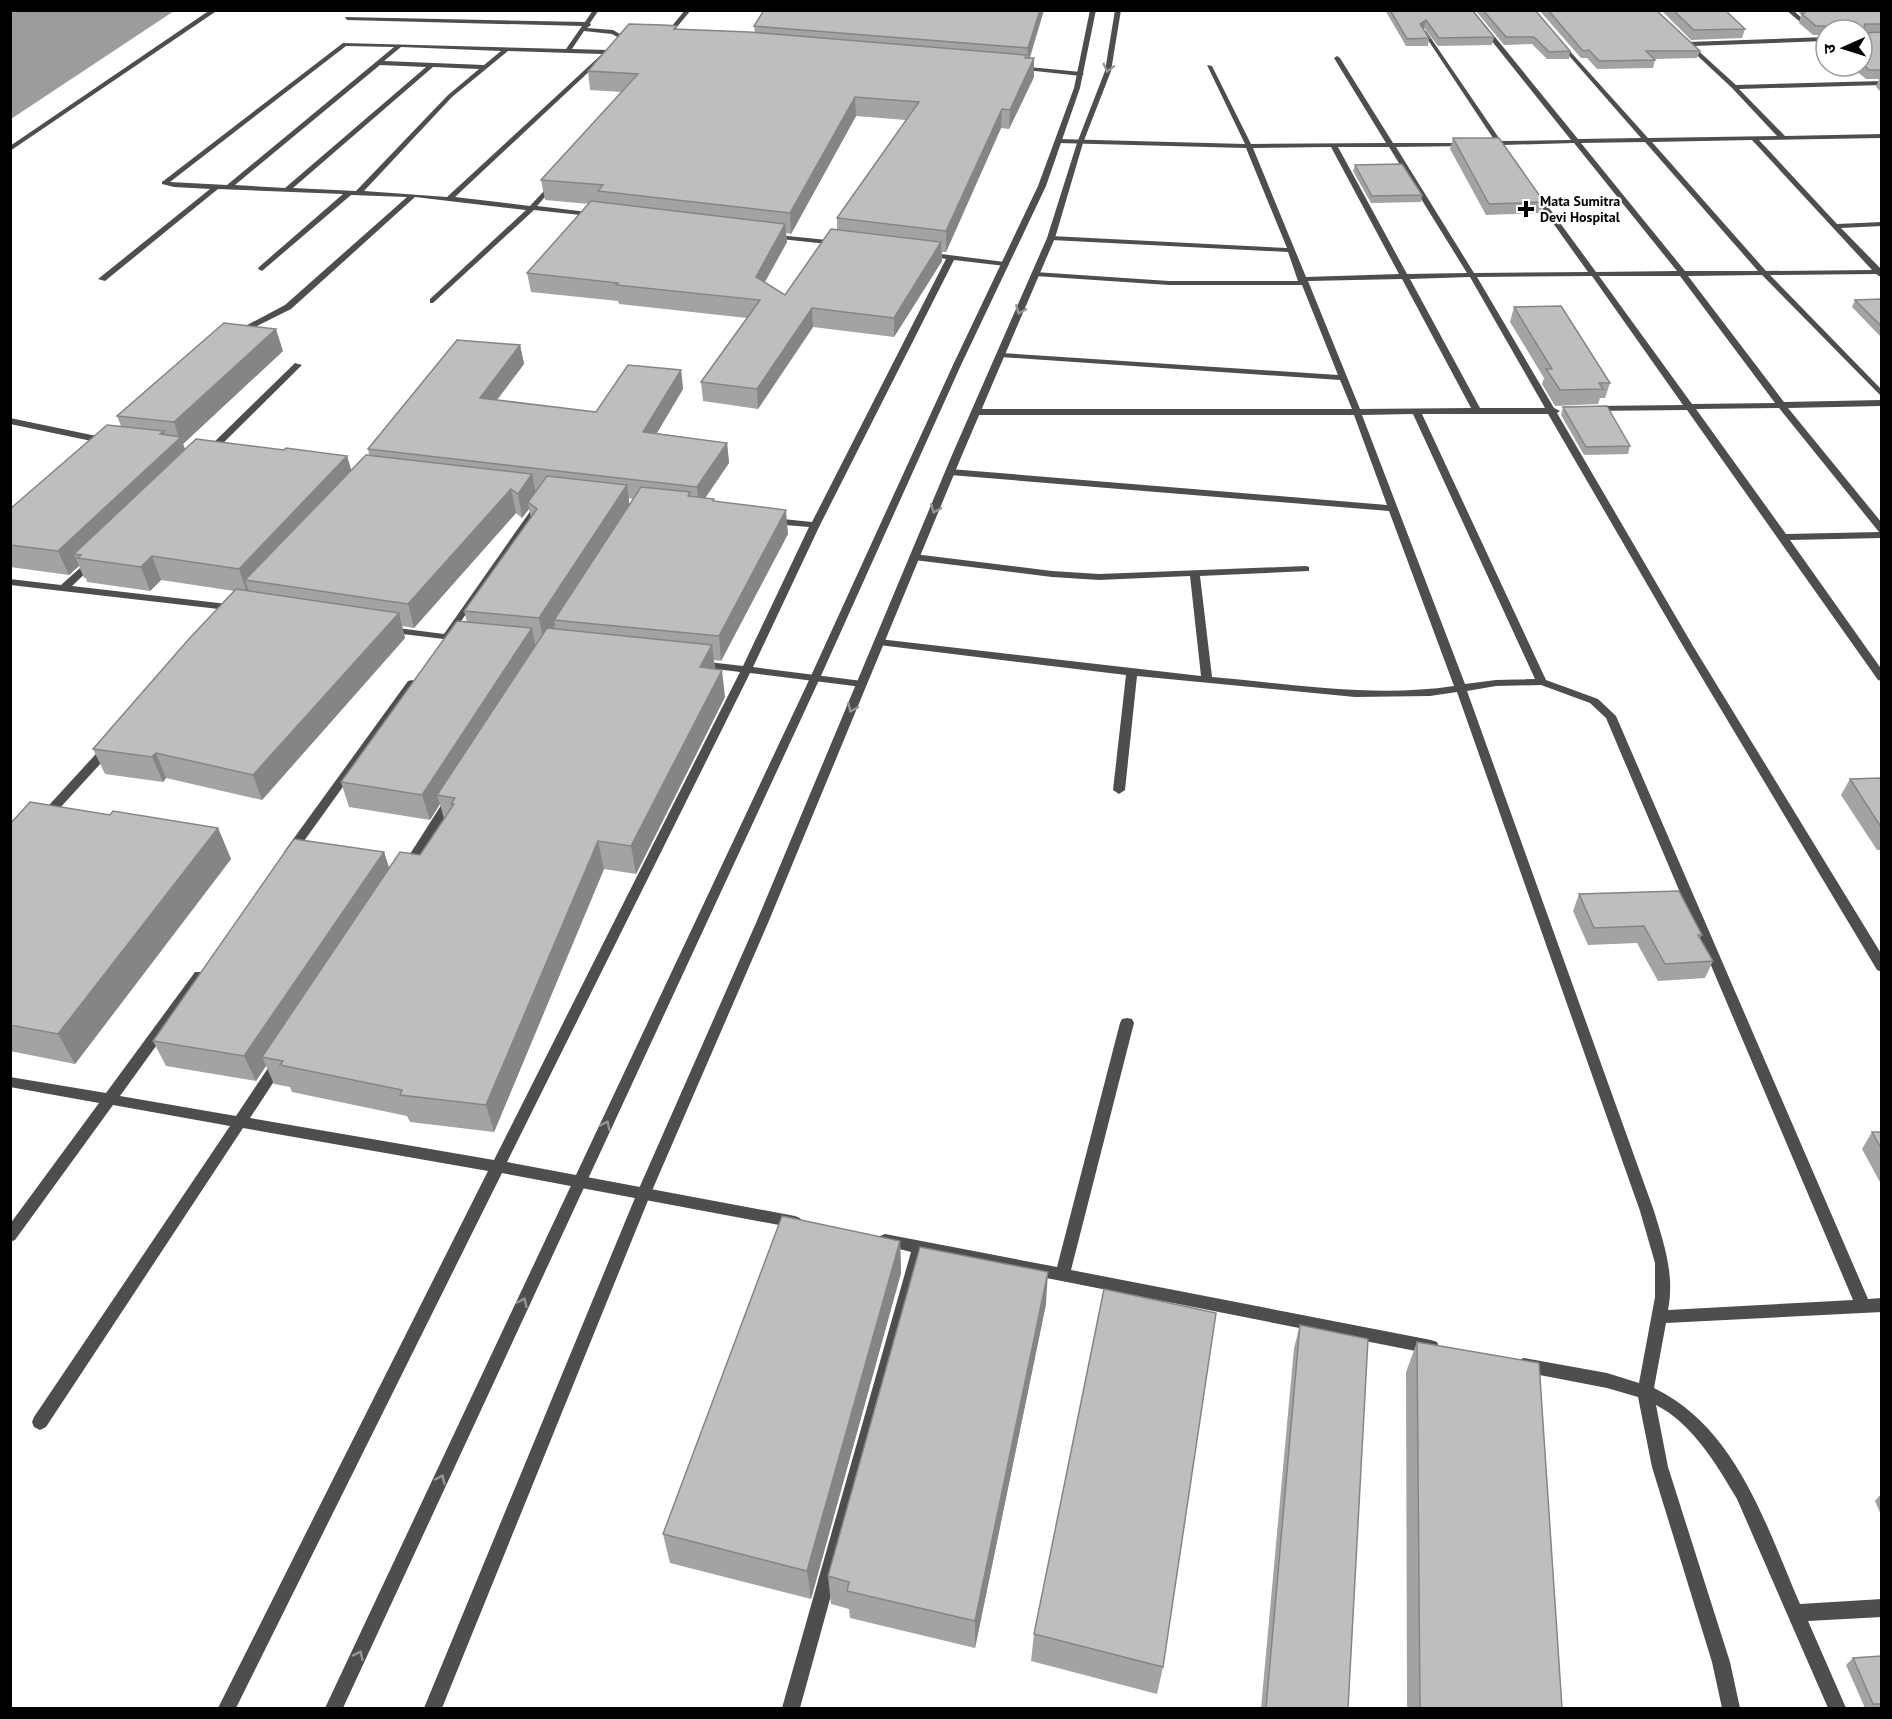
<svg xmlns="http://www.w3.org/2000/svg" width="1892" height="1719" font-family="'PT Sans','Noto Sans Devanagari',sans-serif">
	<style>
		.water { fill: #9c9c9c }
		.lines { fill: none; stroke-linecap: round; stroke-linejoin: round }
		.minor { fill: #4e4e4e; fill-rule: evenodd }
		.tertiary { fill: #4e4e4e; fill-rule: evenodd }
		.wall { fill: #a3a3a3; fill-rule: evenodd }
		.shaded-wall { fill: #858585 }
		.building { fill: #bebebe; stroke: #858585; stroke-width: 1.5 }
		.oneway { stroke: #959595 }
		.poi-dot { fill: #000; stroke: #fff; stroke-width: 2 }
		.labels { text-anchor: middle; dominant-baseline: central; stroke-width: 4.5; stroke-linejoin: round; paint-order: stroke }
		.far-poi-label { font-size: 14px; font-weight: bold; fill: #000; stroke: #fff; text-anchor: start }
	</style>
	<rect width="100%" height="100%" fill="#fff"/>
	<!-- water -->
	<polygon class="water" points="11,10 174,10 174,11 11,119"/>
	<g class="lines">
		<!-- minor -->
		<g class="minor">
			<path d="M593,10H599L590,23L591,25L587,28L613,30L625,37V39H621L612,34L584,31L572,49L607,50L609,53L455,197L530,206L554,180L558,182L537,206L596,213H599V217L534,210L433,303H430V299L526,210L415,197L291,309L237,336L233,334L234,332L285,305L407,197L351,195L262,271L258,269L259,267L343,194L218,189L105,281L98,279L210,189L174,187L162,184V182L343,43L566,49L582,26L347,20L345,17L585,22ZM346,46L394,47L227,185L170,182ZM401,47L501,51L484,65L384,61ZM508,51L602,54L447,197L364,191L452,97ZM380,65L426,67L285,188L235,185ZM433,67L479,69L448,95L356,191L293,188Z"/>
			<polygon points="685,10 691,10 667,39 663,39 663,37"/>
			<path d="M1467,10H1473L1578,139L1641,138L1557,42L1559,39L1648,138L1777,136L1732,88L1686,45L1688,42L1826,37V41L1693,46L1736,85L1882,81V85L1739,89L1785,136L1882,134V138L1759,140L1837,224L1882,222V226L1841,228L1882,270V278L1876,274L1770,275L1882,390V397L1762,275L1688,276L1784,402L1882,400V406L1788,408L1882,523V538L1790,540L1882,670V681L1878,680L1687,410L1589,411V407L1592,406L1683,405L1592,276L1477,277L1554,408L1560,411L1557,413L1693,646L1882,955V972L1877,970L1683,646L1548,414H1422L1546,680L1598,699L1616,716L1868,1299L1882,1298V1312L1666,1323L1654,1388C1737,1428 1766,1526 1800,1604L1882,1599V1617L1808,1621L1846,1708H1828L1737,1499C1717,1465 1692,1423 1656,1405L1668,1467L1730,1662L1740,1708H1722L1712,1662L1652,1467L1638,1397L1607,1388L1524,1372L1518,1370L1516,1365L1518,1360L1524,1358L1607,1373L1639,1383L1655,1297V1263L1640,1211L1457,692L1430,696L1355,697L1137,676L1125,790L1119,794L1113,790L1126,675L879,645L874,642L879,639L1201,676L1190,576L1099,580L1052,577L914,560L909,557L914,554L1052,571L1099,574L1306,566L1309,567V571L1200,576L1212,677C1292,684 1374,698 1454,686L1389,511L950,475L945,472L950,469L1387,505L1354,415H976L972,412L976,409H1352L1340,380L1001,357L997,355L1001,353L1338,375L1302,285H1169L1035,276L1031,274L1035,272L1169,281H1298L1288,252L1051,240L1047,238L1051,236L1287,248L1246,148L1058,143L1055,141L1058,139L1245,144L1207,65L1212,66L1251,144L1386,143L1334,58L1337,56L1340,58L1393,143H1470L1471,144L1468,146L1396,147L1474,273L1588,272L1530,191L1534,189L1536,190L1596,272L1677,271L1574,143L1504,145L1506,148L1503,150L1497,145L1486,144V142L1495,141L1422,31H1426L1501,141L1571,140ZM1752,140L1872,270L1766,271L1652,142ZM1645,142L1758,271H1685L1581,143ZM1331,147L1399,274L1306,277L1253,148ZM1338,147H1389L1467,273L1407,274ZM1599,276H1680L1775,403L1692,404ZM1470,277L1545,408H1480L1410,279ZM1402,279L1471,408L1360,409L1308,281ZM1779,408L1879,532L1786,534L1696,409ZM1413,414L1535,679L1496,680L1465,684L1362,415ZM1541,685L1590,703L1606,718L1853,1300L1668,1310C1675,1275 1664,1244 1654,1211L1467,691L1496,686Z"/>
			<polygon points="1786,10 1793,10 1804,20 1799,21"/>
			<polygon points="1019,66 1081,72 1084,74 1081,76 1017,69"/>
			<polygon points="768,234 837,241 841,243 837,245 771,238 767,236"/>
			<polygon points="941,254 1005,262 1009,264 1005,266 954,260 820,525 753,667 862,681 867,684 862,687 750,673 507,1162 795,1216 800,1218 802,1222 800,1226 795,1228 502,1173 236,1708 218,1708 488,1171 243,1128 46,1427 40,1430 34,1427 32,1422 34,1417 230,1126 113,1105 15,1240 10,1242 10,1224 99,1103 10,1087 10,1077 106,1093 195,972 205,972 206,975 205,978 120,1096 236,1116 274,1059 279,1058 284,1059 286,1063 250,1118 494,1160 740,672 700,667 695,664 700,661 743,666 809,527 773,524 768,521 773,518 812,522 946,259 941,258"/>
			<polygon points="295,363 302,365 212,454 206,454 206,450"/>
			<polygon points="10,418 106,438 110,441 106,444 10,424"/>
			<polygon points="539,502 544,505 451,635 460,637 461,639 460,641 386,632 385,630 386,628 390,627 444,634 536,503"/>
			<polygon points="92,559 95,560 95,564 72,586 236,605 241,608 236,611 10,585 10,579 61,585 89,560"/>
			<polygon points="412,680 417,683 416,685 294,855 286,855 284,852 286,849 408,681"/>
			<polygon points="109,743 113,744 115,747 113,750 48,821 40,821 38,818 40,815 105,744"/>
			<polygon points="451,795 457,799 411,871 403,871 401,868 403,865 447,796"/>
			<polygon points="1127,1018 1132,1019 1134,1023 1071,1270 1431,1340 1437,1342 1439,1347 1437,1352 1431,1354 925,1254 800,1708 782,1708 911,1252 880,1244 878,1240 880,1236 885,1234 1057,1267 1120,1023 1122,1019"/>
		</g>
		<!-- tertiary -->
		<g class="tertiary">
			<polygon points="210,10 218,10 10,151 10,146"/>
			<polygon points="1090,10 1096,10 1080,88 1046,186 961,365 820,678 343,1708 325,1708 810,678 953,365 1038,186 1074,88"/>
			<polygon points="1115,10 1121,10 1111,71 1083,143 1055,238 962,455 768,923 651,1193 442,1708 424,1708 637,1193 756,923 952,455 1047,238 1077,143 1105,71"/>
		</g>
	</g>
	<!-- wall -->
	<g class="wall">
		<path d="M1044,10L1030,58L1034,77L1009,129L1001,128L946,252H942V261L894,337L813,327L758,409L703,401L701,382L747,318L619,304L618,301L531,292L527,273L589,204L545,200L541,180L622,92L590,90L588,71L677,26V29L755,33L754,26ZM856,116L906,120L837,218V230L785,295L765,282L787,242L786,233L791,234Z"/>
		<polygon points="1385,10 1472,10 1494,37 1492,45 1438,46 1424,28 1423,29 1429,38 1428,46 1406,46"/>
		<polygon points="1475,10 1535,10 1570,51 1569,59 1547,59 1532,44 1504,45"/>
		<polygon points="1539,10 1656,10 1700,51 1697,58 1654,59 1655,60 1653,68 1597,69 1587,58 1581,58"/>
		<polygon points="1661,10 1725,10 1745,29 1742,38 1691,40"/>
		<polygon points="1797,10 1881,10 1881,92 1876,87 1879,79 1866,79 1850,66 1862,66 1862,30 1826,30 1826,46 1823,43 1826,35 1813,35 1799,23 1801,15"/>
		<polygon points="1453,138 1544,202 1541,213 1486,215 1450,149"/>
		<polygon points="1355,165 1422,195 1421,202 1371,203 1353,171"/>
		<polygon points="1881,299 1881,337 1852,307 1855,300"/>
		<polygon points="1514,307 1610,383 1605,398 1600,398 1598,404 1555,406 1542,384 1544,378 1510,322"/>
		<path d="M520,345L524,364L497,400L596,412L681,370L683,389L657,433L727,443L729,463L705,498L788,534L721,661L714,660L715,669L725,697L636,874L604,869L494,1132L410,1122L407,1116L292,1092L290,1087L274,1084L266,1066L256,1081L166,1066L153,1041L384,852L389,868L420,855L444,819L440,804L430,820L349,807L341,782L467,622L464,611L531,518L529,509L522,518L516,513L414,628L402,626L405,638L262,800L166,778L163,782L105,774L93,749L234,591L161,580L150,591L87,582L86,578H84L79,566L69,575L10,567V509L121,426L117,416L283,351L183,444L185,449L284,450L347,456L351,470L369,455L368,449ZM629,498L633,499L629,504Z"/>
		<polygon points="1563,407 1630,446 1628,454 1584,455 1561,415"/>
		<polygon points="1881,778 1881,850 1877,850 1841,795 1850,779"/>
		<polygon points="110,815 218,828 231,859 75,1064 10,1051 10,824"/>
		<polygon points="1579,894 1702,935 1700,938 1713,961 1705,978 1658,981 1637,943 1588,945 1573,911"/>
		<polygon points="1872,1132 1881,1132 1881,1184 1862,1149"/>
		<polygon points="900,1241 901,1273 811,1599 670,1563 663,1534"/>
		<polygon points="1046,1304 975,1648 850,1618 849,1609 831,1604 828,1576"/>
		<polygon points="1300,1325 1348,1708 1261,1708 1294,1348"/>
		<polygon points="1417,1342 1562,1708 1407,1708 1406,1372"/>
		<polygon points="1881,1494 1881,1515 1875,1501"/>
		<polygon points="1034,1634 1163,1667 1157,1694 1031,1661"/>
		<polygon points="1881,1656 1881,1708 1865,1708 1846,1665 1853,1658"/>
	</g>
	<!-- shaded-wall -->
	<g class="shaded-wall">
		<polygon points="1040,10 1044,10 1027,65 1028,48"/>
		<polygon points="1426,20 1424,28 1419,32 1420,24"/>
		<polygon points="1034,58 1034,77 1009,129 1010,110"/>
		<polygon points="855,97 856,116 791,234 790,213"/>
		<polygon points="1002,109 1001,128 946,252 946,231"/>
		<polygon points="785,224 787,242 757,296 756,277"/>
		<polygon points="941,242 942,261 894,337 894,318"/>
		<polygon points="812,308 813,327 758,409 757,389"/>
		<polygon points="276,329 283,351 183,444 189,460 81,555 74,554 79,566 69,575 58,551 164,431 170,448 179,439 174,422"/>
		<polygon points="520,345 524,364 484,417 480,398"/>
		<polygon points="681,370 683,389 646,451 643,432"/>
		<polygon points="727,443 729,463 699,507 697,487"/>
		<polygon points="347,456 354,479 245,580 249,591 247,593 239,569"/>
		<polygon points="532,474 537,498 528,502 529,509 522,518 518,494"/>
		<polygon points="627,485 630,509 554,620 555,625 544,643 539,618"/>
		<polygon points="511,489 516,513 414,628 408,604"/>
		<polygon points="786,510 788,534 721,661 719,636"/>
		<polygon points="152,556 161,580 150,591 141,567"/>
		<polygon points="399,613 405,638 262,800 253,775"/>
		<polygon points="532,628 537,653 437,795 440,804 430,820 422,795"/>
		<polygon points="712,645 715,672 700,667"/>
		<polygon points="722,670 725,697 636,874 631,846"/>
		<polygon points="156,753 166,778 163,782 152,757"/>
		<polygon points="218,828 231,859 75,1064 58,1034"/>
		<polygon points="598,841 604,869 494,1132 486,1105"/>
		<polygon points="384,852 392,877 262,1057 266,1066 256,1081 244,1056"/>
		<polygon points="900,1241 901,1273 811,1599 807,1571"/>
		<polygon points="1048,1272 1046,1304 975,1648 975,1621"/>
	</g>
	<!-- building -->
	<g class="building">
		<polygon points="764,10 1040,10 1028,48 754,26"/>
		<polygon points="1390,10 1472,10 1494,37 1439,38 1426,20 1420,24 1429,38 1407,39"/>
		<polygon points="1483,10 1535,10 1570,51 1549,52 1534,37 1506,37"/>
		<polygon points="1548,10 1656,10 1700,51 1646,51 1655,60 1599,61 1589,50 1583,51"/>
		<polygon points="1673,10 1725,10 1745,29 1694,30"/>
		<polygon points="1881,10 1881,24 1865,24 1863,31 1865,33 1881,32 1881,70 1869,70 1862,63 1862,30 1831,30 1831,26 1816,26 1802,14 1809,10"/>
		<polygon points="629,24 663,25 677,26 674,29 749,32 1026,55 1025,58 1034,58 1010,110 1002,109 946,231 837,218 919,102 855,97 790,213 598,191 603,185 541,180 638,74 588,71"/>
		<polygon points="1453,138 1499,138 1544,202 1489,204"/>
		<polygon points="1402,164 1422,195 1372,196 1355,165"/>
		<polygon points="591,201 785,224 756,277 785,295 831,229 941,242 894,318 812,308 757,389 701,382 760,300 616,285 618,283 527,273"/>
		<polygon points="1881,299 1881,326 1855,300"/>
		<polygon points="1561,306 1610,383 1599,383 1603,389 1560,390 1546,369 1552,369 1514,307"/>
		<polygon points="224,323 276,329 174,422 117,416"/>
		<polygon points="457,340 520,345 480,398 596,412 628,365 681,370 643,432 727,443 697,487 368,449"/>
		<polygon points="1607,406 1630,446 1586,447 1563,407"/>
		<polygon points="107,425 164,431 160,434 181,437 58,551 10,545 10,509"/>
		<polygon points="196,439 284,450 286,448 347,456 239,569 152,556 141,567 77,558 81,555 74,554"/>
		<polygon points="366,455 532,474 518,494 511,489 408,604 245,580"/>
		<polygon points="547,476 627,485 539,618 464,611 537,509 528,502"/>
		<polygon points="641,487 690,492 688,496 714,499 713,501 786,510 719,636 554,620"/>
		<polygon points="236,589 399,613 253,775 156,753 152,757 93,749 188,640"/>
		<polygon points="457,621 532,628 422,795 341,782"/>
		<polygon points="547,628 712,645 700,667 722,670 631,846 598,841 486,1105 400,1095 402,1090 280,1065 283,1061 262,1057 400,852 420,855 454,804 451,804 455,798 437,795"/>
		<polygon points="1881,778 1881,827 1850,779"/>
		<polygon points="30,802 110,815 113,811 218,828 58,1034 10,1025 10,824"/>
		<polygon points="294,839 384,852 244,1056 153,1041"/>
		<polygon points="1679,891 1702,935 1698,935 1713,961 1665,964 1644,926 1594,928 1579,894"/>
		<polygon points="1872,1132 1881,1132 1881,1148"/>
		<polygon points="782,1216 900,1241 807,1571 663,1534"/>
		<polygon points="920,1247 1048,1272 975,1621 847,1591 849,1582 828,1576"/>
		<polygon points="1104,1289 1216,1313 1163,1667 1034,1634"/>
		<polygon points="1300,1325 1368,1339 1348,1708 1266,1708"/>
		<polygon points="1417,1342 1539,1363 1562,1708 1420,1708"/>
		<polygon points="1881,1656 1881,1704 1873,1704 1853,1658"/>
	</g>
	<!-- one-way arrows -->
	<defs><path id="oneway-chevron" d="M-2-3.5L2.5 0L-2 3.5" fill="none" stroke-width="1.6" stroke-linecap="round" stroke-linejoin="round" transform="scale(1.5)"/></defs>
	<g class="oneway">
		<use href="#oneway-chevron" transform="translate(1108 68) rotate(104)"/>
		<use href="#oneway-chevron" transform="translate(1020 310) rotate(113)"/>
		<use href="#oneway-chevron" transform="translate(935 509) rotate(112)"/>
		<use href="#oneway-chevron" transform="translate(852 708) rotate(113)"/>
		<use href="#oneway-chevron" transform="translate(606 1125) rotate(-65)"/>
		<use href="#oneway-chevron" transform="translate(523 1302) rotate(-65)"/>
		<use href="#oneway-chevron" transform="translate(441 1479) rotate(-65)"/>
		<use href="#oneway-chevron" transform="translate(359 1655) rotate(-65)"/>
	</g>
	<!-- markers -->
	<path class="poi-dot" d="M1523 200h6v6h6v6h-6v6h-6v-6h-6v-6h6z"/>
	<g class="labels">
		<!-- far-poi labels -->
		<g class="far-poi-label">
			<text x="1540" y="201">Mata Sumitra<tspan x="1540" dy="16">Devi Hospital</tspan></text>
		</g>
	</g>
	<!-- border -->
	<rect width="1892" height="1719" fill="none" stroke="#000000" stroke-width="24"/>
	<!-- north arrow -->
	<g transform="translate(1844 48) rotate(267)"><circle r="28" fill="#ffffff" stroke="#999999" stroke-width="1.5"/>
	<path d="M0-4.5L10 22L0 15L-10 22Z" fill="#000000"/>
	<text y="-9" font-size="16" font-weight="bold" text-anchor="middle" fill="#000000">उ</text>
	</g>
</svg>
